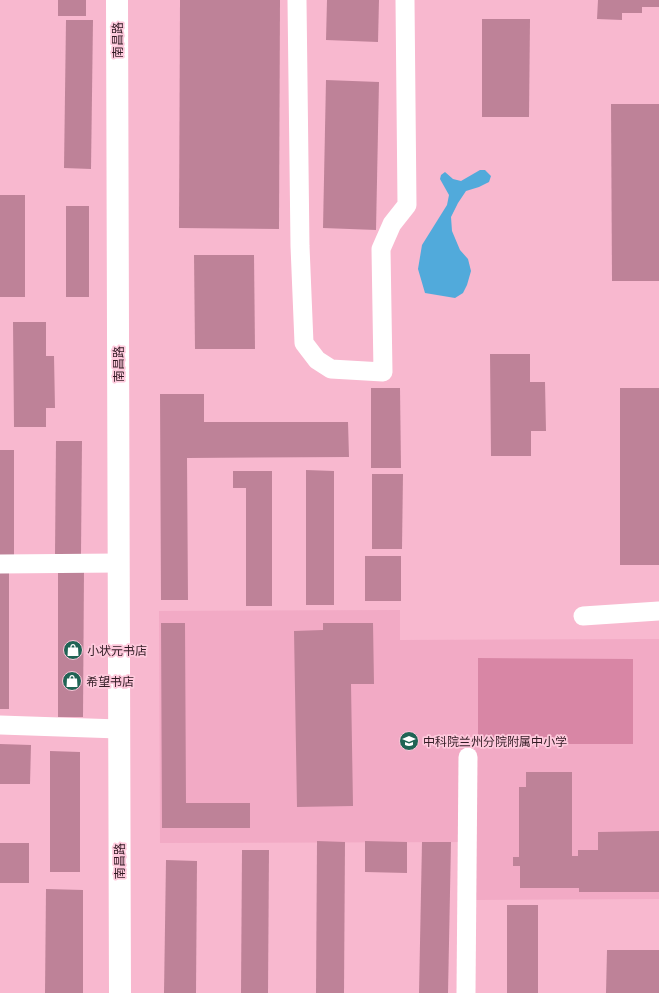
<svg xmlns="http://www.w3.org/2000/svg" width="659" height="993" font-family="'Libre Baskerville','Noto Sans SC',serif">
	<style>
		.built { fill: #f2aac5 }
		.green { fill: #d886a5 }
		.water { fill: #51aadb }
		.building { fill: #be8298 }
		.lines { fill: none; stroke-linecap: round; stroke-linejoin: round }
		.minor { stroke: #fff; stroke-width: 19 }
		.major { stroke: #fff; stroke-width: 22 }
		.labels { text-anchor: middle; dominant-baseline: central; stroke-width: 3.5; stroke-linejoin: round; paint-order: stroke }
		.street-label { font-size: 12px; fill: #321b24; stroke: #fec9dc }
		.poi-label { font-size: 12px; fill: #321b24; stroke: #fec9dc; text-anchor: start }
	</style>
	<rect width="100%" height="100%" fill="#f8b8cf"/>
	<!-- built -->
	<polygon class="built" points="400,610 400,640 659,639 659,899 474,900 473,842 160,843 159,611"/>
	<!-- green -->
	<polygon class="green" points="478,658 633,659 633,744 478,744"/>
	<!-- water -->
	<polygon class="water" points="480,170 485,170 491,176 489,182 479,187 466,191 458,203 451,217 452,231 460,250 468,259 471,271 467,285 463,293 455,298 425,293 418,269 422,245 447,205 449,195 440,179 441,175 445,172 453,179 461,181"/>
	<!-- building -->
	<g class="building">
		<rect x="58" y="0" width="28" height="16"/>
		<polygon points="180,0 280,0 279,229 179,228"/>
		<polygon points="327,0 379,0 378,42 326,40"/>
		<polygon points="598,0 659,0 659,7 642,7 642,13 622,13 622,20 597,19"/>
		<polygon points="482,19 530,19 529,117 482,117"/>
		<polygon points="66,20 93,20 91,169 64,168"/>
		<polygon points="326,80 379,82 376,230 323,228"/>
		<polygon points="611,104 659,104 659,281 612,281"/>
		<rect x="0" y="195" width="25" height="102"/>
		<rect x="66" y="206" width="23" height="91"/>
		<polygon points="194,255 254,255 255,349 195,349"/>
		<polygon points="13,322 46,322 46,356 54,356 55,408 46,408 46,427 14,427"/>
		<polygon points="490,354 530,354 530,382 545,382 546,431 531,431 531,456 491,456"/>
		<polygon points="371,388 400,388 401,468 371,468"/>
		<rect x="620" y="388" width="39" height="177"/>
		<polygon points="160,394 204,394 204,422 348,422 349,457 187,458 188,600 161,600"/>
		<polygon points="56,441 82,441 81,554 55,554"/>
		<rect x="0" y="450" width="14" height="107"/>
		<polygon points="306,470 334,471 334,605 306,605"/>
		<polygon points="233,471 272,471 272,606 246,606 246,488 233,488"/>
		<polygon points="372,474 403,474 402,549 372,549"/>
		<rect x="365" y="556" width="36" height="45"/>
		<rect x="0" y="569" width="9" height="140"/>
		<polygon points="58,569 84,569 83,717 58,717"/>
		<polygon points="161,623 185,623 186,803 250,803 250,828 162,828"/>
		<polygon points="323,623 373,623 374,684 351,684 353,806 297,807 294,631 323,630"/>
		<polygon points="0,744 31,745 30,784 0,784"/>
		<polygon points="50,751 80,752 80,872 50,872"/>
		<polygon points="526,772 572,772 572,856 578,856 578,850 598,850 598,832 659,831 659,892 579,892 579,888 520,888 520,866 513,866 513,857 519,857 519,787 526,787"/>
		<polygon points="317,841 345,842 344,993 316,993"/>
		<polygon points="365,841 407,842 407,873 365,872"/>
		<polygon points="422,842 451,842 448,993 419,993"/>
		<rect x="0" y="843" width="29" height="40"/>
		<polygon points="242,850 269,850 268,993 241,993"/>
		<polygon points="166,860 197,861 196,993 164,993"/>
		<polygon points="46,889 83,890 83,993 45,993"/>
		<rect x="507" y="905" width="31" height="88"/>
		<polygon points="607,950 659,950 659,993 606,993"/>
	</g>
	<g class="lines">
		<!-- minor -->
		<g class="minor">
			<polyline points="297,0 300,246 304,343 317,360 331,369 383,372 381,249 392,224 407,205 405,0"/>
			<polyline points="0,564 119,563"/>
			<polyline points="583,616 659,611"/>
			<polyline points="0,725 119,729"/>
			<polyline points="466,993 468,757"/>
		</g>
		<!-- major -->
		<polyline class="major" points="117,0 120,993"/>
	</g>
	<!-- icons -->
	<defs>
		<symbol id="shop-disc" viewBox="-11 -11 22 22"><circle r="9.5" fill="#206455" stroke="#fec9dc"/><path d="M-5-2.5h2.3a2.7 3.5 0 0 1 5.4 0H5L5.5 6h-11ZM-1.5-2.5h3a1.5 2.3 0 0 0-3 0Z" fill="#fff"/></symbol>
		<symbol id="school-disc" viewBox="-11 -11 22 22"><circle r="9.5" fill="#206455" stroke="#fec9dc"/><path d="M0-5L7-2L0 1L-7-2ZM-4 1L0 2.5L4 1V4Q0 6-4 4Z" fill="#fff"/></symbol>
	</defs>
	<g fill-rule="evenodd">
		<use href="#shop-disc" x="62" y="639" width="22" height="22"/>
		<use href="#shop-disc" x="61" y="670" width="22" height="22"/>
		<use href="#school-disc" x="398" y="730" width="22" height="22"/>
	</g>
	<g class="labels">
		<!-- street labels -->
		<g class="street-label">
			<text transform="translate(117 40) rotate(-90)">南昌路</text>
			<text transform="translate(118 364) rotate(-90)">南昌路</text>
			<text transform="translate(119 861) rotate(-90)">南昌路</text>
		</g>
		<!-- poi labels -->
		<g class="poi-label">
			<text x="87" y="650">小状元书店</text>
			<text x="86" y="681">希望书店</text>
			<text x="423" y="741">中科院兰州分院附属中小学</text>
		</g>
	</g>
</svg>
